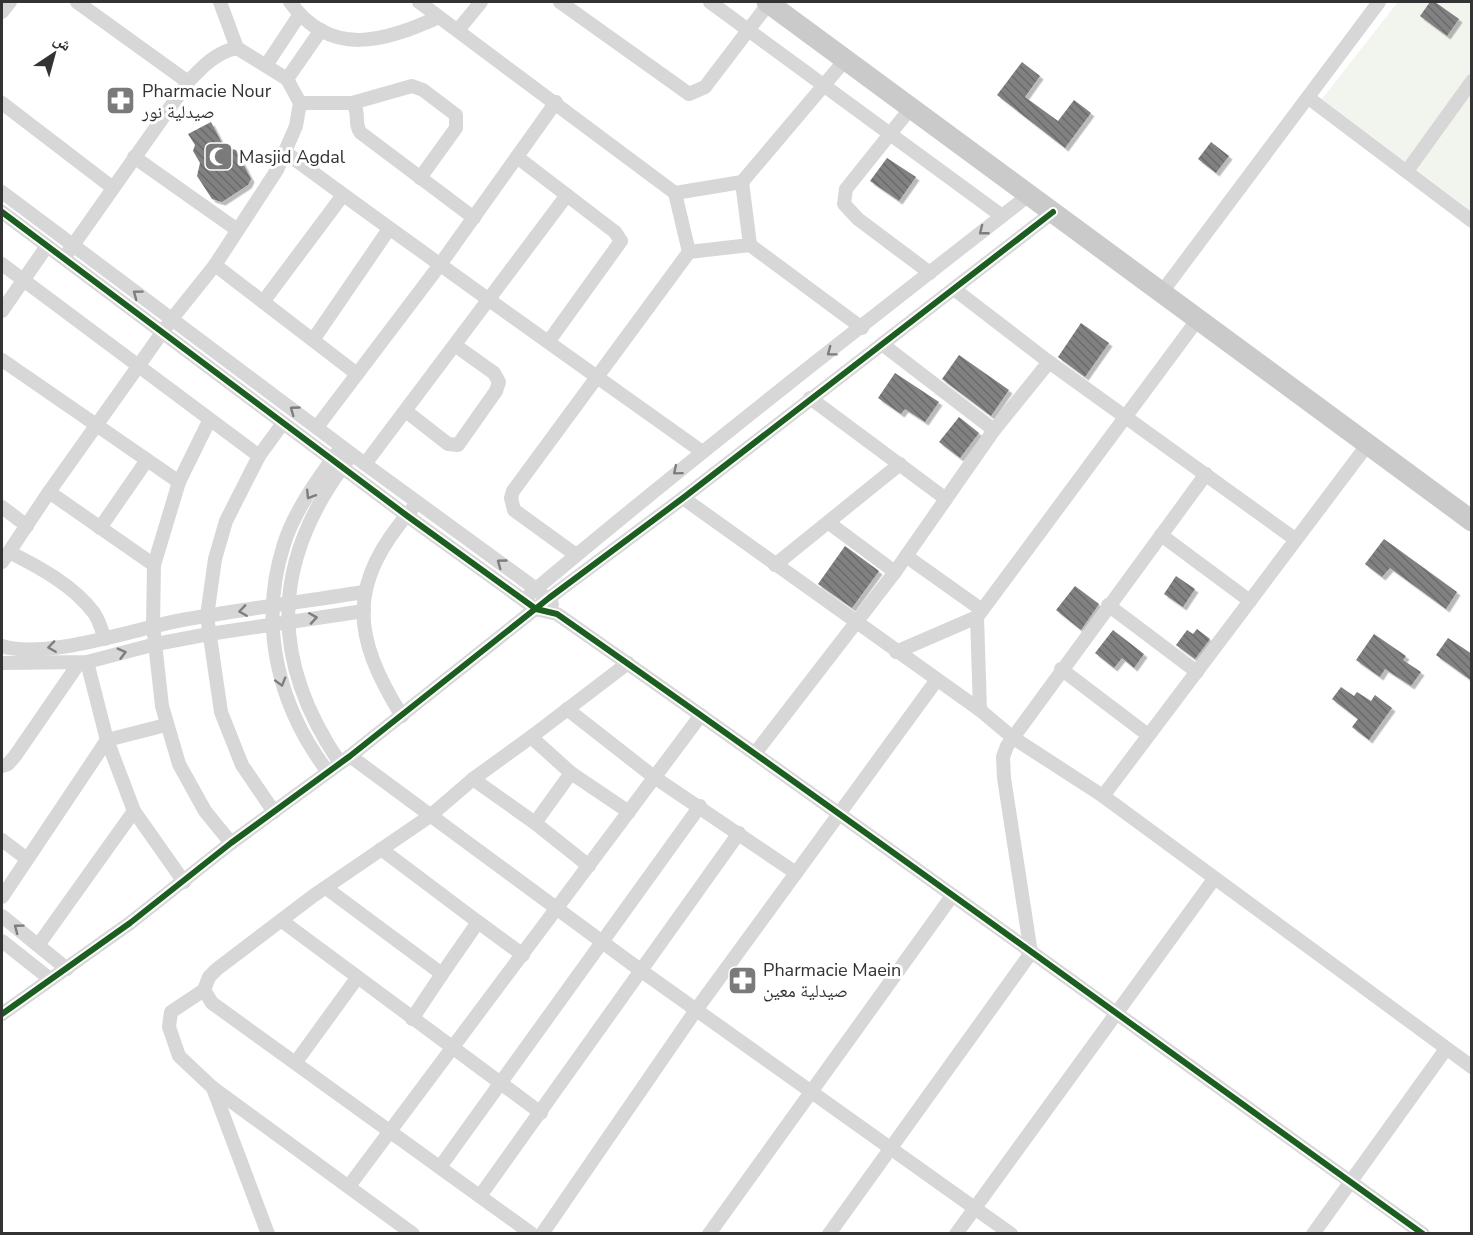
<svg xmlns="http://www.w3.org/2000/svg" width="1473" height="1235" font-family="'Nunito Sans','Noto Naskh Arabic',sans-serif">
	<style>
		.green { fill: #f1f5ed }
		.building { fill: url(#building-back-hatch); filter: url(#shadow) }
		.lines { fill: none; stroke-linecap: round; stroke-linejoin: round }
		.street { stroke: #d7d7d7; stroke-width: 14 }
		.primary { stroke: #cacaca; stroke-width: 21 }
		.cycleway-casing { stroke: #fff; stroke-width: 10 }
		.cycleway { stroke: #1b5e20; stroke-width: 6 }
		.oneway { stroke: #7d7d7d }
		.labels { text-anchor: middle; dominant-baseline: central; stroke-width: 6; stroke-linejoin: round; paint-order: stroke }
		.poi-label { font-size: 18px; fill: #333; stroke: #fff; text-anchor: start }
	</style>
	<defs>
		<pattern id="building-back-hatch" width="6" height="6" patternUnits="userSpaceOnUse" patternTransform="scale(1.5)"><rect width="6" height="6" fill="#818181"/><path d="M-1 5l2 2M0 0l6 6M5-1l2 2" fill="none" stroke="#6a6a6a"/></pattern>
		<filter id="shadow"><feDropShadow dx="3.5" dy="3.5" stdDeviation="0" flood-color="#0004"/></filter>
	</defs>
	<rect width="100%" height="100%" fill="#fff"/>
	<!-- green -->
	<polygon class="green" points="1398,2 1471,2 1471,211 1322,99"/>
	<!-- building -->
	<g class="building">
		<polygon points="1430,2 1435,2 1459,19 1447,36 1420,16"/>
		<polygon points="1022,62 1040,76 1025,97 1058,121 1074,100 1091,113 1065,148 997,95"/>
		<polygon points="211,122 224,147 236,150 251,179 248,185 222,202 212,199 197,176 200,163 193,151 195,145 188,134"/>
		<polygon points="1211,142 1229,156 1216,173 1198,159"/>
		<polygon points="887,158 916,177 899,201 870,181"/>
		<polygon points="1081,323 1109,343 1085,377 1058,357"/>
		<polygon points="959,355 1009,390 991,416 942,379"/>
		<polygon points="895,373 939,402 925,422 905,409 901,414 878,398"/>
		<polygon points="959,417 979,433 960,458 939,442"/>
		<polygon points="1384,539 1457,592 1446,609 1390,568 1382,577 1365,564"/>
		<polygon points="845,546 879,571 852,608 818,584"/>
		<polygon points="1176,576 1195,589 1183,607 1164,594"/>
		<polygon points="1075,586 1099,604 1081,630 1056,610"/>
		<polygon points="1197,629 1210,639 1195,659 1176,645 1187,630 1193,634"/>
		<polygon points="1113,630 1144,654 1134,668 1122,658 1114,668 1095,653"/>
		<polygon points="1374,634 1406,656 1403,660 1421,672 1411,686 1385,669 1380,677 1356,660"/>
		<polygon points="1448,638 1472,654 1472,681 1436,655"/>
		<polygon points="1341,687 1354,696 1357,692 1371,701 1375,695 1392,708 1369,740 1352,727 1358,719 1332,699"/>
	</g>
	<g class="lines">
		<!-- street -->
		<g class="street">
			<polyline points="77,2 188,82"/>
			<polyline points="220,2 237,48"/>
			<path d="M290,2C331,59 385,41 439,17"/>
			<polyline points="419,2 675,193"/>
			<polyline points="560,2 689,94 705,87 769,3"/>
			<polyline points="710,2 1002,216"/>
			<polyline points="2,12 10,2"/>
			<polyline points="458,30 481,2"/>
			<polyline points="267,64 300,14"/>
			<polyline points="287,79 321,30"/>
			<polyline points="1310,99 1472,221"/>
			<polyline points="2,103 113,188"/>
			<path d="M300,103H352C361,112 353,124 361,133L474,218"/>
			<polyline points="352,103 412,86 423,90 456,115 456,128 420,178"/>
			<polyline points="910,109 846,189 844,204 858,219 930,273"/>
			<path d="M285,152C422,253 562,352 701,451"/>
			<polyline points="134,157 236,229"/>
			<polyline points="517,157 615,232 621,241 549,341"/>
			<polyline points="1407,171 1472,81"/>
			<polyline points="2,192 365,464 536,589 552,604"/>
			<path d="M2,212L406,515L536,609L557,614C848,817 1134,1027 1423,1234"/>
			<polyline points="750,245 862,328"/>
			<polyline points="689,252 675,193 742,182 846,59"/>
			<path d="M64,258L188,82C202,67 216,52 237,48L287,79L300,103L296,126L277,170L215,265L171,320L49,492L154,565"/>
			<polyline points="2,264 259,456"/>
			<polyline points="215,265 357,374"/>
			<polyline points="954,289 1049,362 1295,539"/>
			<polyline points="1162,292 1379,2"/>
			<polyline points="263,302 343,195"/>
			<polyline points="2,311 47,246"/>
			<polyline points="313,340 389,229"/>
			<polyline points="882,344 994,430"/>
			<polyline points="2,360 179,482"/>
			<polyline points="810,398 946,499"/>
			<polyline points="407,412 448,444 458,445 496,391 499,382 494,373 456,346"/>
			<polyline points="209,421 179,482 154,565 153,625 162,706 179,764 205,811 231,843"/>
			<polyline points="317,427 439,266 556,102"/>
			<polyline points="365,464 567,195"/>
			<polyline points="683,498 980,710 1012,737 1103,796 1472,1067"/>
			<polyline points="2,507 27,526"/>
			<polyline points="829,523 895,572"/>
			<polyline points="100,528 147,460"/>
			<polyline points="1161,535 1250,601"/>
			<polyline points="9,552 49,492"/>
			<polyline points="576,555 514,510 511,498 513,491 689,252 750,245 742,182"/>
			<polyline points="906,556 982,610"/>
			<path d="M2,562L9,552C39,567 73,585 94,613C99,620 102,631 105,639"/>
			<polyline points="775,565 900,464"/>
			<path d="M530,594C693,457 861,326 1029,195"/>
			<polyline points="1108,605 1197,672"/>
			<polyline points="977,617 980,710"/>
			<path d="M2,646C47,660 134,629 182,620C242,609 303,602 363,592"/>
			<polyline points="896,652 977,617 1198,319"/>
			<polyline points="87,662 107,740 134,811 184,882"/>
			<polyline points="2,663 87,662 156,644 209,634 364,611"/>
			<polyline points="1061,669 1148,735"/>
			<polyline points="567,709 654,777 796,873"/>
			<path d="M402,716C351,634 347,584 412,509"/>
			<polyline points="531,737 628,663"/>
			<polyline points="756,752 895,572 994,430 1049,362"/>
			<polyline points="350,756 643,972 1011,1234"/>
			<path d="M340,763C269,659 271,562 347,461"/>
			<polyline points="2,766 8,764 15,756 79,663"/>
			<path d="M328,772C278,706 258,625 284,544C294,512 317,479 337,453"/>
			<polyline points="473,779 430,816 313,896 217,969 209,977 204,990 212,1003 532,1234"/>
			<polyline points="1103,796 1368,444"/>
			<polyline points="274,812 242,765 221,712 207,616 215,559 226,521 259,456 283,423"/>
			<polyline points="535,823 571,773"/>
			<polyline points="2,840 27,859"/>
			<polyline points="381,849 478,922"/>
			<polyline points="589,866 535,823 473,779 531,737 571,773 629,812"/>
			<polyline points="326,888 442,974 412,1019"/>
			<polyline points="2,897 107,740 166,725"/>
			<polyline points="2,916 67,969"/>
			<polyline points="282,921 541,1113"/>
			<polyline points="2,941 50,979"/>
			<polyline points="39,944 134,811"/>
			<polyline points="442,974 478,922 523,955"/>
			<polyline points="204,990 171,1012 169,1027 179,1056 213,1088 413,1234"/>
			<polyline points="2,1014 130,923 231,843 350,756 549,598 683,498 1053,212"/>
			<polyline points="296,1062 357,978"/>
			<polyline points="213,1088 268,1234"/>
			<polyline points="440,1167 700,806"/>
			<polyline points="349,1186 701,715"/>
			<polyline points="480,1196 739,833"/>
			<polyline points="542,1234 696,1010 936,681"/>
			<polyline points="709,1234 952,896"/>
			<polyline points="829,1234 1031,953 1004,778 1003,757 1007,746 1206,474"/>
			<polyline points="956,1234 1214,879"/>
			<polyline points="1313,1234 1446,1049"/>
		</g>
		<!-- primary -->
		<polyline class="primary" points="767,2 1472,521"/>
		<defs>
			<g id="cycleway">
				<path d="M2,212L406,515L536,609L557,614C848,817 1134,1027 1423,1234"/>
				<polyline points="2,1014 130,923 231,843 350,756 549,598 683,498 1053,212"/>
			</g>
		</defs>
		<!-- cycleway casing -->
		<use href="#cycleway" class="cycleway-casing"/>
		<!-- cycleway -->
		<use href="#cycleway" class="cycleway"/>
	</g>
	<!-- one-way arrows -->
	<defs><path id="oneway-chevron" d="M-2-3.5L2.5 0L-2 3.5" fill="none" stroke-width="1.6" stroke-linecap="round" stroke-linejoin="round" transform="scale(1.5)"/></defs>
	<g class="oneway">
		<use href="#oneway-chevron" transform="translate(983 231) rotate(142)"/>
		<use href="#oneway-chevron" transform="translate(137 294) rotate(-143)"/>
		<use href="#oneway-chevron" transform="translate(831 352) rotate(143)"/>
		<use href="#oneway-chevron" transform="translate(294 410) rotate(-144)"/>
		<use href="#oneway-chevron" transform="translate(677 471) rotate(140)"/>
		<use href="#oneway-chevron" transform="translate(310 495) rotate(122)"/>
		<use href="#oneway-chevron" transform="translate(501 563) rotate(-144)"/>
		<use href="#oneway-chevron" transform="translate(243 611) rotate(172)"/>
		<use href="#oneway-chevron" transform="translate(313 618) rotate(-9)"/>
		<use href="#oneway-chevron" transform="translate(52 647) rotate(172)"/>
		<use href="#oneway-chevron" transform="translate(122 653) rotate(-15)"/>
		<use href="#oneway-chevron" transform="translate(281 682) rotate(74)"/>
		<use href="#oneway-chevron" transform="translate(18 928) rotate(-143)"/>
	</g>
	<!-- icons -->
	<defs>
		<symbol id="pharmacy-square" viewBox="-11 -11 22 22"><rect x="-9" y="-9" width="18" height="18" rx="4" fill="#7a7a7a" stroke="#fff"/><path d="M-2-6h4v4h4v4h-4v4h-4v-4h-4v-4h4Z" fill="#fff"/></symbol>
		<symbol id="mosque-square" viewBox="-11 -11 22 22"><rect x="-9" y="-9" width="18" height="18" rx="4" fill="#7a7a7a" stroke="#fff"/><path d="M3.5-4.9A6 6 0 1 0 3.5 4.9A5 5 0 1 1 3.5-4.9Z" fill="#fff"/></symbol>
	</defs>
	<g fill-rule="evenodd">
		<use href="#pharmacy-square" x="104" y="84" width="33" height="33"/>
		<use href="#mosque-square" x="202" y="140" width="33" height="33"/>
		<use href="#pharmacy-square" x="726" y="964" width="33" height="33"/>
	</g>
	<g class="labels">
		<!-- poi labels -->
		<g class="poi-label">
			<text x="142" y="91">Pharmacie Nour<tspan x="142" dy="21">صيدلية نور</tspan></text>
			<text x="239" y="157">Masjid Agdal</text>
			<text x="763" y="970">Pharmacie Maein<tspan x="763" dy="21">صيدلية معين</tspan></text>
		</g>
	</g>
	<!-- border -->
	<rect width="1473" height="1235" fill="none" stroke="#333333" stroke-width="6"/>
	<!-- north arrow -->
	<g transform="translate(54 54) rotate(36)" stroke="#ffffff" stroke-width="4.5" paint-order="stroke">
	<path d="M0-4.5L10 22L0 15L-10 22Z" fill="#333333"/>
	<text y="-9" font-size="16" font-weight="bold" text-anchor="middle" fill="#333333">ش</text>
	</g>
</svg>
